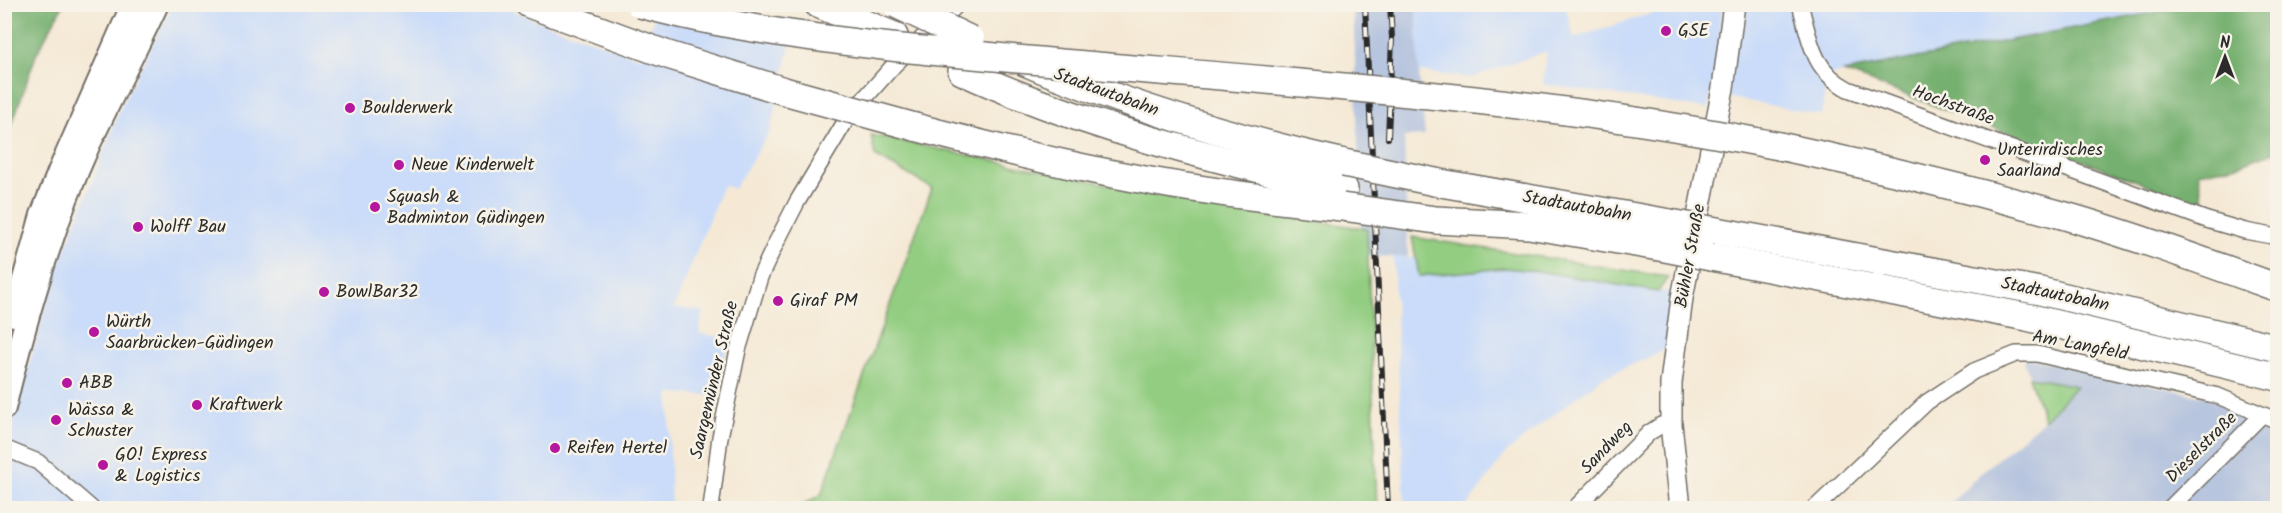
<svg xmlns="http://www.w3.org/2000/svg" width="2282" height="513" font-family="Kalam,sans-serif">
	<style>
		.built { fill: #cadcf9 }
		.industrial { fill: #b7c5de }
		.green { fill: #93cd81; stroke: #5f7c56; stroke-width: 1.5 }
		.forest { fill: #76b06f; stroke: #506e4d; stroke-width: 1.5 }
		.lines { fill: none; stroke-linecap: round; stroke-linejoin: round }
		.minor-casing { stroke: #726e66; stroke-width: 18 }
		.secondary-casing { stroke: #726e66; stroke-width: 24 }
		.primary-casing { stroke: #726e66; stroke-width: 26 }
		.motorway-casing { stroke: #726e66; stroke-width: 30 }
		.minor { stroke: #fff; stroke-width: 15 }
		.secondary { stroke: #fff; stroke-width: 21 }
		.primary { stroke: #fff; stroke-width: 22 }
		.motorway { stroke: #fff; stroke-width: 27 }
		.rail-casing { stroke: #2b2b2b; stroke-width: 6 }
		.rail { stroke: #f7f3e8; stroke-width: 4; stroke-dasharray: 11; stroke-linecap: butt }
		.motorway-bridge-casing { stroke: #726e66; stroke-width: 30; stroke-linecap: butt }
		.motorway-bridge { stroke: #fff; stroke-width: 27 }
		.poi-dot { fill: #b5179e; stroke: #f7f3e8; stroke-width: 2 }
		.labels { text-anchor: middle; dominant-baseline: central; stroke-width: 5; stroke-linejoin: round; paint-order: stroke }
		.poi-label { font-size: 18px; fill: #2b2b2b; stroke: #f7f3e8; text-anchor: start }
		.street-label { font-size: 18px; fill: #2b2b2b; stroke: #f7f3e8 }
	</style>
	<rect width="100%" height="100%" fill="#f7f3e8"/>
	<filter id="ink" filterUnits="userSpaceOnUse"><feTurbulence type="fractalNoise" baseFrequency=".0167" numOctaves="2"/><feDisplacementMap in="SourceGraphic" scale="12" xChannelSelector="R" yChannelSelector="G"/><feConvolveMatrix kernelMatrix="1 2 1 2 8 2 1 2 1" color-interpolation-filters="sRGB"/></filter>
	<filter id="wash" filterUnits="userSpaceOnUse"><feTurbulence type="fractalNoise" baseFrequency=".008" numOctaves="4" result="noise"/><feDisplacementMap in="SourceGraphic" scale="24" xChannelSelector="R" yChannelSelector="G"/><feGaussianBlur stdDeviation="1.35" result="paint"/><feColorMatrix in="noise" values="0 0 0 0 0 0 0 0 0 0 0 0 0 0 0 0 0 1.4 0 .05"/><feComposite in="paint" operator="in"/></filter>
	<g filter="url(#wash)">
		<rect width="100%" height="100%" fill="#f5e9d5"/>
		<!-- built -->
		<g class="built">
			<polygon points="173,5 499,5 538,21 641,58 654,17 691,5 796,21 770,131 734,189 723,185 674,308 703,311 699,333 728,339 717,395 669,394 671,508 5,508 12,425 54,278 123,102"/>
			<polygon points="1416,5 1565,5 1574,38 1678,5 1722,5 1719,46 1708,109 1543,84 1547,51 1471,78 1419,72"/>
			<polygon points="1734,5 2198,5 1828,76 1821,115 1721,96"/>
			<polygon points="1393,256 1544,272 1658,292 1687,288 1680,343 1600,379 1524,438 1506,453 1466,508 1405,508"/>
		</g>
		<!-- industrial -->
		<g class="industrial">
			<polygon points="1353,5 1416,5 1419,72 1425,136 1404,137 1408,257 1362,256"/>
			<polygon points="2023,357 2207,397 2277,433 2277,508 1945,508 1985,469 2044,420"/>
		</g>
		<!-- green -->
		<g class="green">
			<polygon points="871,135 1194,202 1367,229 1377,508 797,508 821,495 932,188 875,156"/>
			<polygon points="1412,237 1668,277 1658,292 1544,272 1506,268 1419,276"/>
			<polygon points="2029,377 2076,386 2044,420"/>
		</g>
		<!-- forest -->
		<g class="forest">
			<polygon points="5,4 63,5 36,55 5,144"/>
			<polygon points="2198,4 2278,5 2277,151 2239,165 2198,173 2204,206 1844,72"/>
		</g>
	</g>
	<g filter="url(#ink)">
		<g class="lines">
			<defs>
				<g id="minor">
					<path d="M1800,4C1810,40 1812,70 1848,89L2207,220L2245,231L2278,237"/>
					<polyline points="4,448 38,462 91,508"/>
					<polyline points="711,508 720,437 738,350 760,277 776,243 797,202 848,117 894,65 958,4"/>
					<polyline points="1575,508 1649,433 1661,425 1671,424"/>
					<polyline points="1815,508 1927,402 1974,371 2016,354 2037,354 2218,396 2278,421"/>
					<polyline points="2170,508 2262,415"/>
				</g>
				<polyline id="secondary" points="1680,508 1671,424 1671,383 1682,298 1723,88 1734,4"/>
				<g id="primary">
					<polyline points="14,315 42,215 59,172 133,4"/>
					<path d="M4,408C25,319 51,228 89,144C111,97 135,51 157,4"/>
				</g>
				<g id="motorway">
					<polyline points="529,4 668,55 784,91"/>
					<polyline points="818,4 894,36"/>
					<path d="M1025,62C1128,106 1234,138 1344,163"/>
					<path d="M962,71C1084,127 1214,159 1344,189"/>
					<path d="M915,127C1011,152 1108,176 1206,190C1251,197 1297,202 1342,207"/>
					<path d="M1779,146C1874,166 1968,189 2062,215C2135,236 2206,262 2278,288"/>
					<polyline points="1435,182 1670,223"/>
					<polyline points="1436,220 1529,225 1665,248"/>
					<polyline points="1711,230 2040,291 2278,348"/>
					<polyline points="1711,257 2027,317 2278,377"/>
				</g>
			</defs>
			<!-- minor casing -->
			<use href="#minor" class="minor-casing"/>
			<!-- secondary casing -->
			<use href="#secondary" class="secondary-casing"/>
			<!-- primary casing -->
			<use href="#primary" class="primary-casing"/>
			<!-- motorway casing -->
			<use href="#motorway" class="motorway-casing"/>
			<!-- minor -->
			<use href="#minor" class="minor"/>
			<!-- secondary -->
			<use href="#secondary" class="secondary"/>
			<!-- primary -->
			<use href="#primary" class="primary"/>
			<!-- motorway -->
			<use href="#motorway" class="motorway"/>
			<defs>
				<g id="rail">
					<polyline points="1365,4 1388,508"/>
					<polyline points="1388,138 1392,38 1390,4"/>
				</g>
			</defs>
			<!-- rail casing -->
			<use href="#rail" class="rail-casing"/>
			<!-- rail -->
			<use href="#rail" class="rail"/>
			<defs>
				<g id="motorway-bridge">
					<path d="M640,4C722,26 807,37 891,47C1187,78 1486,87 1779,146"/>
					<polyline points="896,4 971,40"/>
					<polyline points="784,91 915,127"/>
					<polyline points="1344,163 1435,182"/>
					<polyline points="1342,207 1436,220"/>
					<polyline points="1670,223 1711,230"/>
					<polyline points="1665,248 1711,257"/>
				</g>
			</defs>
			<!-- motorway-bridge casing -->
			<use href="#motorway-bridge" class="motorway-bridge-casing"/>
			<!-- motorway-bridge -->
			<use href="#motorway-bridge" class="motorway-bridge"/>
		</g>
	</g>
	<!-- markers -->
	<g class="poi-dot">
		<circle cx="1666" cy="31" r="6"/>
		<circle cx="350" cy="108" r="6"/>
		<circle cx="1985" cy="160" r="6"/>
		<circle cx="399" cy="165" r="6"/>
		<circle cx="375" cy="207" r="6"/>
		<circle cx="138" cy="227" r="6"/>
		<circle cx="324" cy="292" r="6"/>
		<circle cx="778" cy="301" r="6"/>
		<circle cx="94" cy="332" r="6"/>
		<circle cx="67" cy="383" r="6"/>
		<circle cx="197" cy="405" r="6"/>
		<circle cx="56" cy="420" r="6"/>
		<circle cx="555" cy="448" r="6"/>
		<circle cx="103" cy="465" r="6"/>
	</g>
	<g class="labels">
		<!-- poi labels -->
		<g class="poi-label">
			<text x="1678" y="31">GSE</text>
			<text x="362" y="108">Boulderwerk</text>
			<text x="1997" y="150">Unterirdisches<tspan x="1997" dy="21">Saarland</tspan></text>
			<text x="411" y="165">Neue Kinderwelt</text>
			<text x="387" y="197">Squash &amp;<tspan x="387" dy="21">Badminton Güdingen</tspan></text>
			<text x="150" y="227">Wolff Bau</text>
			<text x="336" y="292">BowlBar32</text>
			<text x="790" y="301">Giraf PM</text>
			<text x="106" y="322">Würth<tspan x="106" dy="21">Saarbrücken-Güdingen</tspan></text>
			<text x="79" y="383">ABB</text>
			<text x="209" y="405">Kraftwerk</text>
			<text x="68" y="410">Wässa &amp;<tspan x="68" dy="21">Schuster</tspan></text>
			<text x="567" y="448">Reifen Hertel</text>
			<text x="115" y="455">GO! Express<tspan x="115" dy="21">&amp; Logistics</tspan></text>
		</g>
		<!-- street labels -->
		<g class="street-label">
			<text transform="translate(1106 93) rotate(20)">Stadtautobahn</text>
			<text transform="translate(1953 106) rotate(20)">Hochstraße</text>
			<text transform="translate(1577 207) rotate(10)">Stadtautobahn</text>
			<text transform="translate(1691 256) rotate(-80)">Bühler Straße</text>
			<text transform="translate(2055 295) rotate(12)">Stadtautobahn</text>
			<text transform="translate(2080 346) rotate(11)">Am Langfeld</text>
			<text transform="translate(715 380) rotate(-77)">Saargemünder Straße</text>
			<text transform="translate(1607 448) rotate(-46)">Sandweg</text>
			<text transform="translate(2202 448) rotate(-45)">Dieselstraße</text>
		</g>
	</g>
	<!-- margin -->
	<rect width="2282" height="513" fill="none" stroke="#f7f3e8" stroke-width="24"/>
	<!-- north arrow -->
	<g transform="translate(2225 57)" stroke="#f7f3e8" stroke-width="4.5" paint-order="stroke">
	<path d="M0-4.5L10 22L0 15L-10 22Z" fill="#2b2b2b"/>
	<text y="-9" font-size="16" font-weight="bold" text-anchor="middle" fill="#2b2b2b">N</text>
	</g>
</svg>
